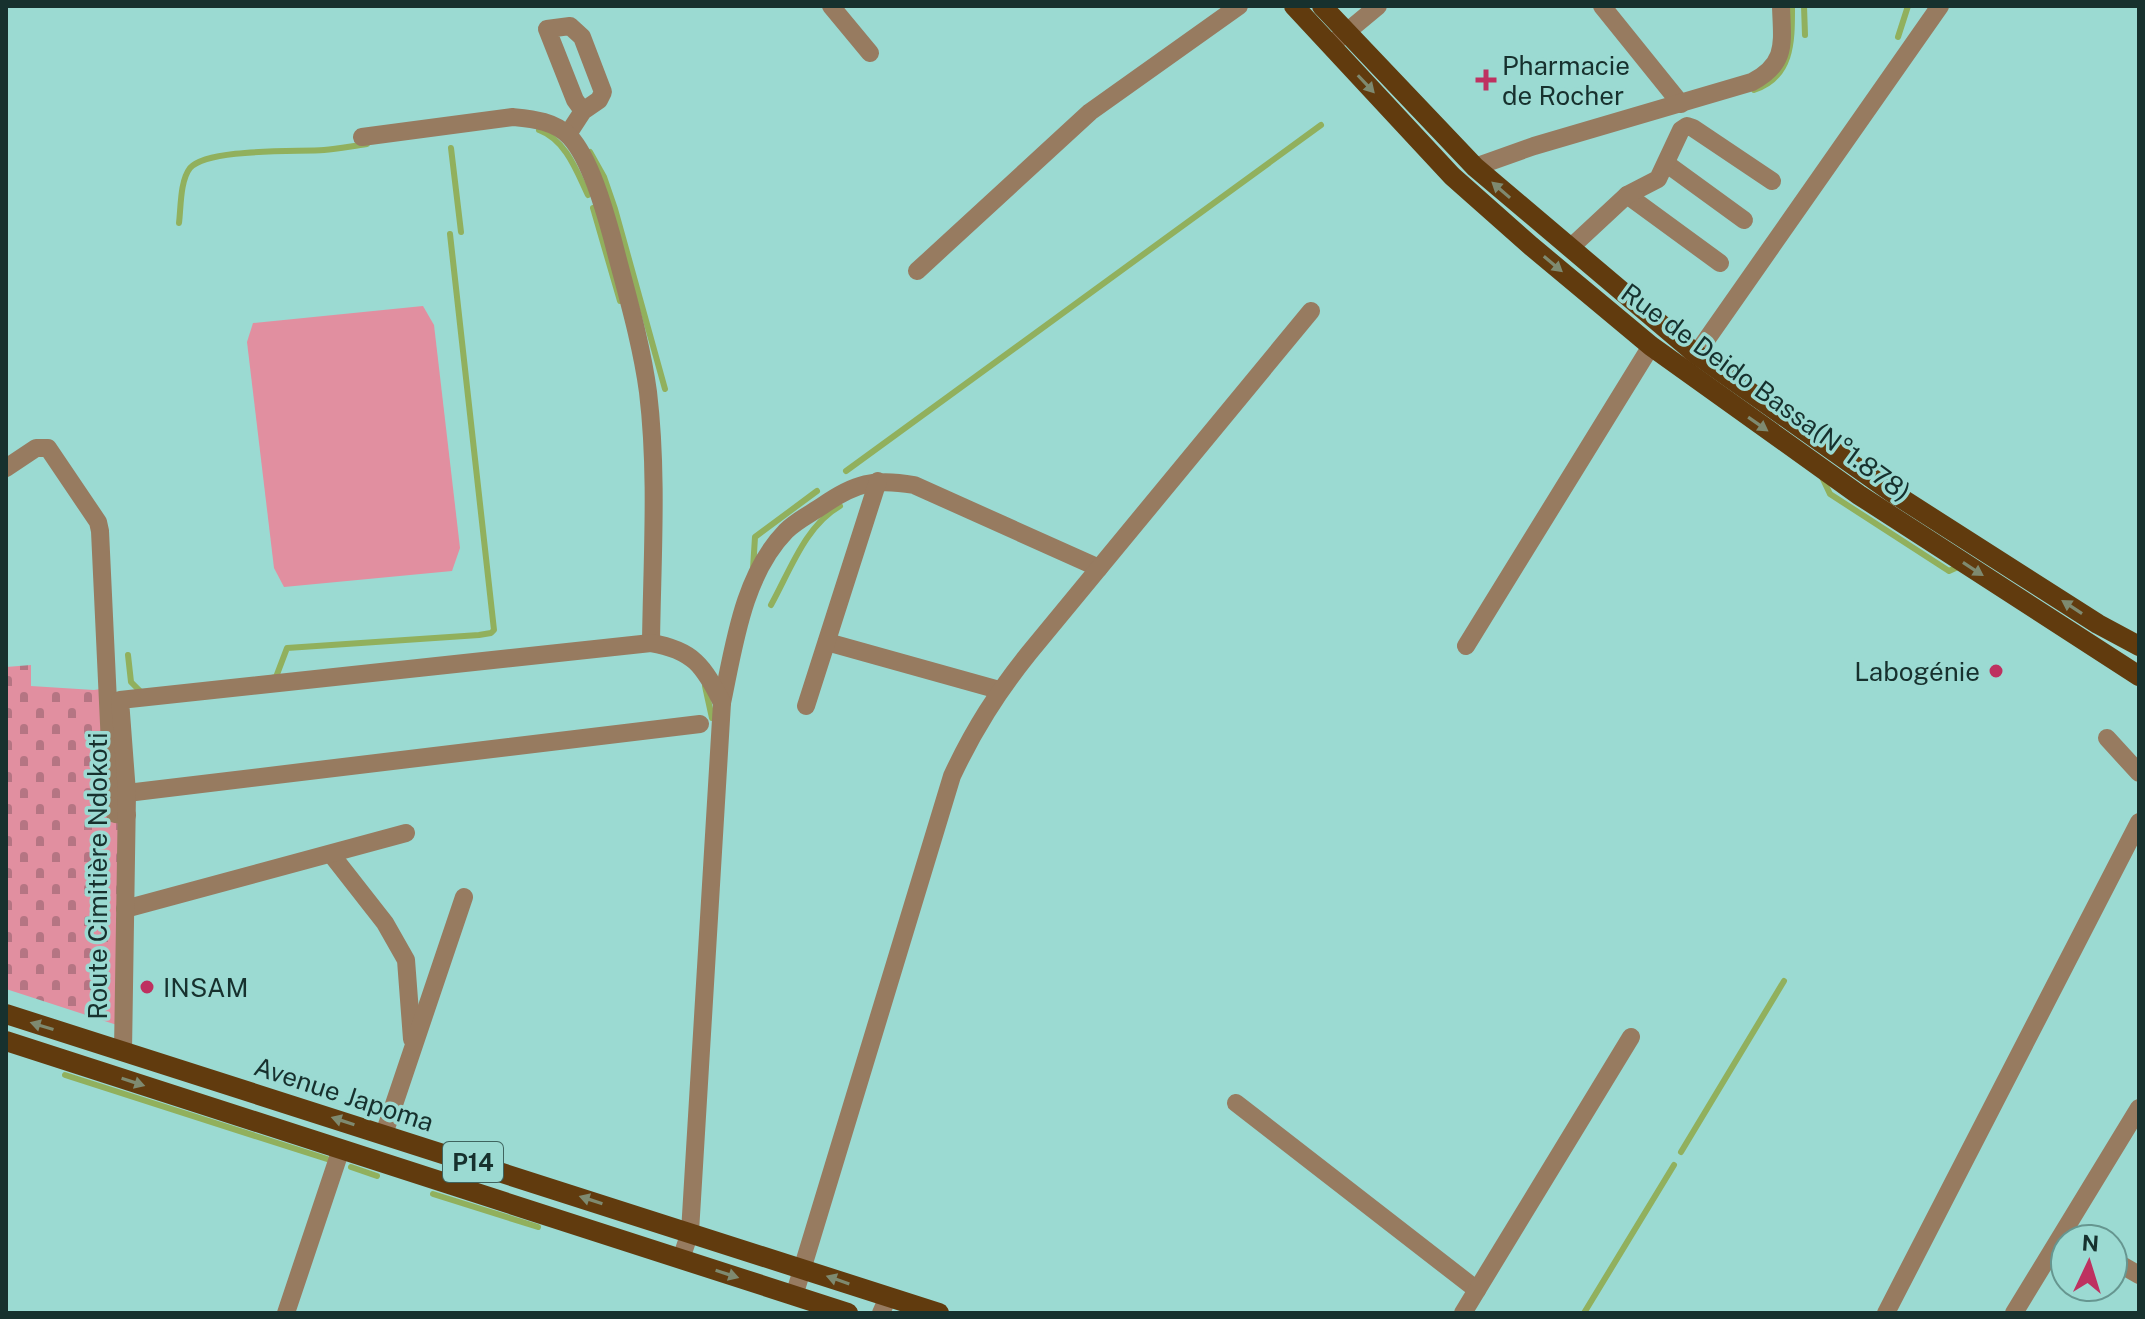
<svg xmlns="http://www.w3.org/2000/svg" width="2145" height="1319" font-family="'Public Sans',sans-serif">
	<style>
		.cemetery { fill: url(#cemetery-stones) }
		.pitch { fill: #e18fa0 }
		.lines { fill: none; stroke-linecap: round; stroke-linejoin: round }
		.stream { stroke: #91b05d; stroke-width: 6 }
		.minor { stroke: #977b60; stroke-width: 18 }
		.major { stroke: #613b0e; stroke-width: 20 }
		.oneway { fill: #7e8a70 }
		.poi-dot { fill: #be3160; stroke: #9bdad2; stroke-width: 3 }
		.labels { text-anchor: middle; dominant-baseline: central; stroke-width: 7; stroke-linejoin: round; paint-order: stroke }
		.shield { fill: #9bdad2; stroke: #3f645f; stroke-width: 2 }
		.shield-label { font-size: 24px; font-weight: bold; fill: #17312e }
		.poi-label { font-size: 26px; fill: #17312e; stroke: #9bdad2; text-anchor: start }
		.street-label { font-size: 26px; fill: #17312e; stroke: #9bdad2 }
	</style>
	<defs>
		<pattern id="cemetery-stones" width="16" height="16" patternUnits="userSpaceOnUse" patternTransform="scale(2)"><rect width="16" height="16" fill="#e18fa0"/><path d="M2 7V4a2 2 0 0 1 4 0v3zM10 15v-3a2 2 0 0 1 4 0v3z" fill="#b57583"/></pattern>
	</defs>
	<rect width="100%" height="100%" fill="#9bdad2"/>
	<!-- cemetery -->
	<polygon class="cemetery" points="31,665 31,686 94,690 106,688 122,810 120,1026 6,989 6,667"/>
	<!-- pitch -->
	<polygon class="pitch" points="423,306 434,325 460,548 452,571 284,587 274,568 247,342 253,323"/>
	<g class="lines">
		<!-- stream -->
		<g class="stream">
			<polyline points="1804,6 1805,35"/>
			<polyline points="1898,37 1908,6"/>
			<path d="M1754,90C1793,77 1792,40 1792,6"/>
			<path d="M539,130C566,140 577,172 588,195"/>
			<polyline points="451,148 461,232"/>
			<polyline points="590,152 604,177 615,209 665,389"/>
			<polyline points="593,208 620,301"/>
			<path d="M179,223C181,207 180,181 190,168C208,148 296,152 324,150C338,149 352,146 367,144"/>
			<polyline points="846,471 1321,125"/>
			<polyline points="1822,477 1830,494 1949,571 1960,566"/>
			<polyline points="753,569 755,537 817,491"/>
			<path d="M771,605C790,571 805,526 840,506"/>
			<polyline points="128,655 131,682 142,693"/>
			<polyline points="272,678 276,677 287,648 479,635 491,633 494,630 450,234"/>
			<polyline points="705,686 712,718"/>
			<polyline points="65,1075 327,1159"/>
			<polyline points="1681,1152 1784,981"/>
			<polyline points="351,1167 377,1176"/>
			<polyline points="433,1194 538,1227"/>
			<polyline points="1584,1313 1674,1165"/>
		</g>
		<!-- minor -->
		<g class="minor">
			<polyline points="831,6 870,53"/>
			<polyline points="1602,6 1681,104"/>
			<polyline points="1337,40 1378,6"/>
			<polyline points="568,134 583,111 599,100 603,92 582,37 570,26 547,29 575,100 583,111"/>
			<path d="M362,137L513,117C533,119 555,121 570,137C590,159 604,208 612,237C625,288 641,340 648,392C658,475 652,560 651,643"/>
			<polyline points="1667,164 1744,220"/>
			<path d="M1475,167L1534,146L1752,82C1788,63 1782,42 1781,6"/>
			<polyline points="1627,195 1720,263"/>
			<polyline points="1570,248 1627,195 1658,179 1681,130 1687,126 1693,128 1772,181"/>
			<polyline points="917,271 1090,112 1239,6"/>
			<polyline points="1688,366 1940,6"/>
			<polyline points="6,468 36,448 48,448 98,522 100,531 113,809 115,814 127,815"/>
			<polyline points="827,642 999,690"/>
			<polyline points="1466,646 1651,346"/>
			<path d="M722,703C734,646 743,575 786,531C796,521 810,514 822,506C855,483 874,478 914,485L1099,568"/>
			<polyline points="806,706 878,481"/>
			<polyline points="2107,738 2139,773"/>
			<polyline points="127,793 700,724"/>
			<polyline points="331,854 385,923 406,960 412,1039"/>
			<polyline points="125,909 406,833"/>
			<path d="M123,1051L127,793L120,700L651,643C693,650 704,666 722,703L690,1232L681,1259"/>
			<polyline points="1236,1103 1477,1290"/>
			<polyline points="384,1134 464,897"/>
			<polyline points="2113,1260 2139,1275"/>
			<path d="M794,1296L952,776C974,729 997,693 1029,653L1311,311"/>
			<polyline points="286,1313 341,1149"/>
			<polyline points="881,1313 888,1297"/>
			<polyline points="1463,1313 1631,1037"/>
			<polyline points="1886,1313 2139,822"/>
			<polyline points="2014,1313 2139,1108"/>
		</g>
		<!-- major -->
		<g class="major">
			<polyline points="1294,6 1452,176 1531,246 1651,346 1859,495 2139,676"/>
			<polyline points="1322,6 1475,167 1696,354 1893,493 2098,624 2139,646"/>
			<polyline points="6,1014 939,1313"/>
			<polyline points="6,1041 848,1313"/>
		</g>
	</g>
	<!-- one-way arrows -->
	<defs><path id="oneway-solid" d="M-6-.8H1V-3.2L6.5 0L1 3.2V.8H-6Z" transform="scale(2)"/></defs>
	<g class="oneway">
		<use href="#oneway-solid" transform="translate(1366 84) rotate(47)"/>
		<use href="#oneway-solid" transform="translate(1501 190) rotate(-139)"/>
		<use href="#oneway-solid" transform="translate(1553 264) rotate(40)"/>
		<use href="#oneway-solid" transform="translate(1758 424) rotate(35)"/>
		<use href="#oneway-solid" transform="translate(1973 569) rotate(33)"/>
		<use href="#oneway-solid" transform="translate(2072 607) rotate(-147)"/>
		<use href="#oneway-solid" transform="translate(42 1026) rotate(-163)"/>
		<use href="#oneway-solid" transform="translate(133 1082) rotate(18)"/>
		<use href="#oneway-solid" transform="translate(343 1121) rotate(-162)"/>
		<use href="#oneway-solid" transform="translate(591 1200) rotate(-162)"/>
		<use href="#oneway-solid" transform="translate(727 1274) rotate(18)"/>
		<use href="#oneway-solid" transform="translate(838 1280) rotate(-161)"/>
	</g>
	<!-- markers -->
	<g class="poi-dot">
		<path d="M1482 68h8v8h8v8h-8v8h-8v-8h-8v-8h8z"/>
		<circle cx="1996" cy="671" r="8"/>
		<circle cx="147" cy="987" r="8"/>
	</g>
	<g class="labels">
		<!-- shield labels -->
		<rect class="shield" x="443" y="1142" width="60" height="40" rx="6"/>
		<g class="shield-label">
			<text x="473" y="1162">P14</text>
		</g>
		<!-- poi labels -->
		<g class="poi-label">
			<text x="1502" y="65">Pharmacie<tspan x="1502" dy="30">de Rocher</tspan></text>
			<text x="1980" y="671" text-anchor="end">Labogénie</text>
			<text x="163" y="987">INSAM</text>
		</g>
		<!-- street labels -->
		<g class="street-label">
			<text transform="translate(1766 392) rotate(36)">Rue de Deido Bassa(N°1.878)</text>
			<text transform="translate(97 876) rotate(-90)">Route Cimitière Ndokoti</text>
			<text transform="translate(344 1094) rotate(18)">Avenue Japoma</text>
		</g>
	</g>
	<!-- border -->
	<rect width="2145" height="1319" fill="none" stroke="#17312e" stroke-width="16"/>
	<!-- north arrow -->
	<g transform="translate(2089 1263) rotate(4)"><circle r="38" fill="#9bdad2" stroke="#669690" stroke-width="2"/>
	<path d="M0-6L14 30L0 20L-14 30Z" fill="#be3160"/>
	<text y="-12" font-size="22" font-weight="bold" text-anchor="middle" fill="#17312e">N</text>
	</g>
</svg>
